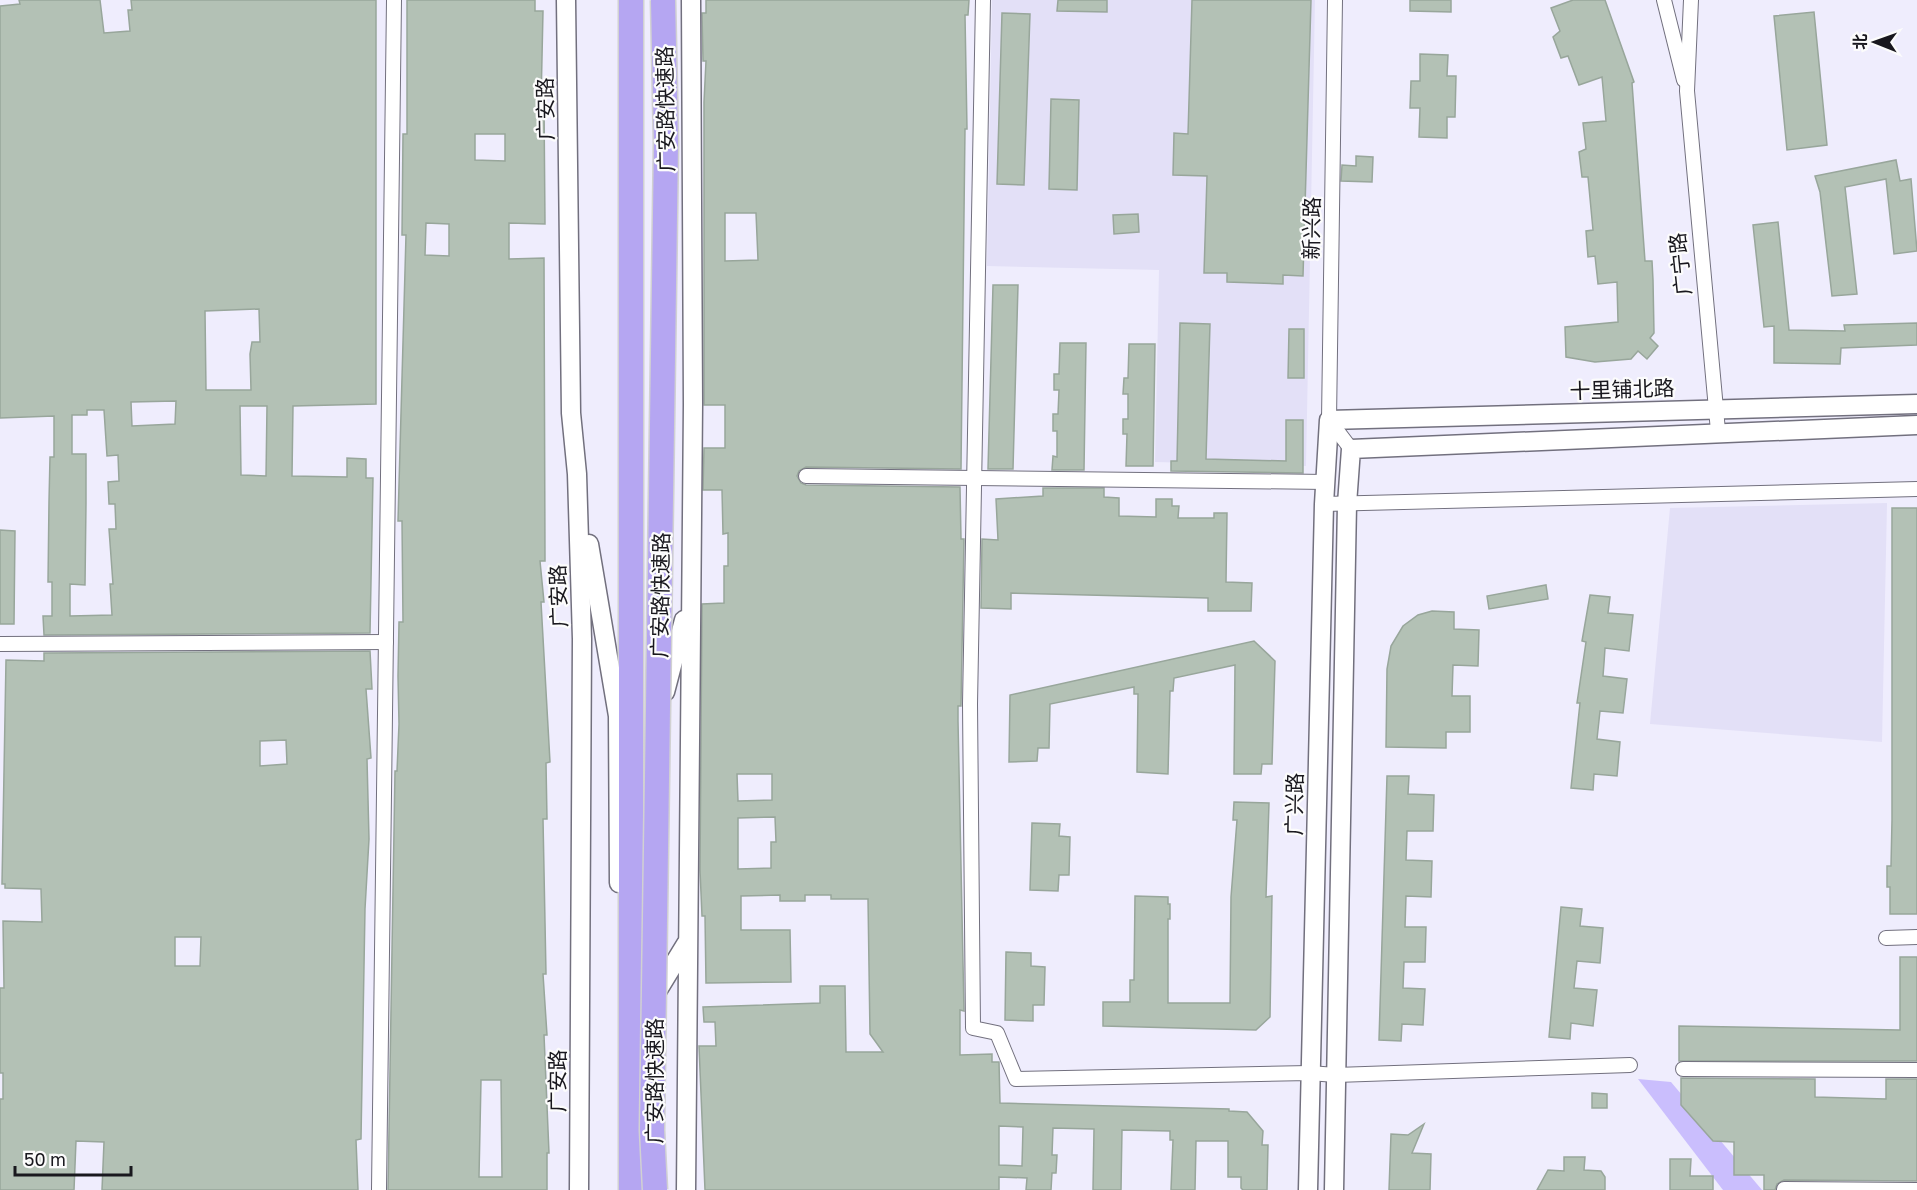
<svg xmlns="http://www.w3.org/2000/svg" width="1917" height="1190" font-family="'Golos Text','Noto Sans SC',sans-serif">
	<style>
		.built { fill: #e3e0f7 }
		.green { fill: #cabefd }
		.building { fill: #b3c1b5; stroke: #98a69b; stroke-width: 1.5; fill-rule: evenodd }
		.lines { fill: none; stroke-linecap: round; stroke-linejoin: round }
		.street-casing { stroke: #72707e; stroke-width: 16 }
		.secondary-casing { stroke: #72707e; stroke-width: 21 }
		.highway-casing { stroke: #d1d1d2; stroke-width: 27 }
		.street { stroke: #fff; stroke-width: 14 }
		.secondary { stroke: #fff; stroke-width: 18 }
		.highway { stroke: #b5a6f2; stroke-width: 24 }
		.highway-bridge-casing { stroke: #d1d1d2; stroke-width: 27; stroke-linecap: butt }
		.highway-bridge { stroke: #b5a6f2; stroke-width: 24 }
		.labels { text-anchor: middle; dominant-baseline: central; stroke-width: 4.5; stroke-linejoin: round; paint-order: stroke }
		.street-label { font-size: 21px; fill: #19181e; stroke: #fcfcfc }
	</style>
	<rect width="100%" height="100%" fill="#efedfd"/>
	<!-- built -->
	<g class="built">
		<polygon points="992,0 1315,0 1306,466 1155,462 1159,270 987,266"/>
		<polygon points="1887,503 1882,742 1650,724 1670,508"/>
	</g>
	<!-- green -->
	<polygon class="green" points="1638,1079 1671,1082 1762,1190 1723,1190"/>
	<!-- building -->
	<g class="building">
		<path d="M19,0H100L104,33L130,31L128,10H132L131,0H376V404L293,406L292,476L347,477V458L366,459V478H373L370,633L44,635L43,616H52V582H48L49,501L50,457H54V416L0,418V6L20,4ZM259,309L260,342H252L250,354L251,390H206L205,311ZM176,401L175,424L132,426L131,402ZM240,406H267L266,476L241,475ZM87,410H104L107,456L118,455L119,481L108,482L109,504H115L116,529H109L113,584H110L112,615L70,616V584L85,585L86,503V454H72V415H87Z"/>
		<path d="M407,0H535V11H543L541,104H544L545,224L509,223V259L544,258L545,561H540L544,602H541L550,762L546,763L547,819H543L546,974H543L547,1035H544L549,1153H547V1190H388L395,771H397L399,724L398,676L399,622H403L402,521H398L406,235H402L403,134H407ZM475,134H505V161L475,160ZM426,223L449,224V256L425,255ZM481,1080H501L502,1177H479Z"/>
		<path d="M706,0H969L968,15H965L967,129H965L961,469L806,467L799,471L797,476L801,483L806,485L960,487L961,539H964L961,706H958V721L964,1011L960,1010V1055L992,1054V1062H999L1000,1103L1229,1109V1111L1247,1112L1263,1131L1262,1145H1268L1267,1190H1243L1241,1188V1177H1228V1141H1196L1195,1190H1171L1173,1140H1170V1131L1122,1130L1121,1190H1093L1094,1129L1053,1128L1052,1155H1057L1056,1173H1052L1051,1190H1026L1027,1178L999,1177V1190H705L699,1046H716L715,1022H704L703,1007L820,1003V986H845L846,1052H883L870,1034L868,899H831V895H805V901H780V895L741,896V930H790L791,982L706,983L705,916H702L700,870L702,604L724,603V566H728V533L723,534L722,490H703L704,448H725V405H704V102L706,61H703L702,13H706ZM725,213H756L758,260L725,261ZM737,774H772V800L738,801ZM775,817L776,842H771V868L738,869V818ZM999,1126L1023,1127L1022,1166L999,1165Z"/>
		<polygon points="1058,0 1107,0 1107,12 1057,11"/>
		<polygon points="1192,0 1311,0 1303,276 1283,275 1283,284 1227,282 1227,273 1204,273 1207,176 1173,175 1174,133 1188,134"/>
		<polygon points="1410,0 1451,0 1451,12 1410,11"/>
		<polygon points="1573,0 1605,0 1634,82 1632,83 1645,261 1652,261 1653,280 1654,333 1650,338 1658,346 1647,359 1638,351 1631,359 1595,362 1566,357 1565,327 1618,322 1617,282 1598,284 1595,256 1588,257 1586,231 1593,230 1588,177 1582,177 1579,152 1586,149 1583,123 1606,121 1602,77 1579,85 1568,56 1561,58 1553,37 1560,31 1551,8"/>
		<polygon points="1814,12 1827,145 1787,150 1774,16"/>
		<polygon points="1002,13 1030,14 1024,185 997,184"/>
		<polygon points="1420,54 1448,55 1447,76 1456,76 1455,117 1447,117 1447,138 1419,137 1420,108 1410,108 1411,81 1420,81"/>
		<polygon points="1051,99 1079,100 1077,190 1049,189"/>
		<polygon points="1356,156 1373,157 1372,182 1341,181 1342,165 1356,166"/>
		<polygon points="1896,160 1900,181 1911,179 1917,251 1894,254 1886,179 1845,187 1857,294 1832,296 1820,192 1815,176"/>
		<polygon points="1138,214 1139,232 1114,234 1113,215"/>
		<polygon points="1778,222 1789,330 1845,331 1844,325 1917,323 1917,345 1841,348 1840,364 1774,363 1774,326 1764,327 1753,225"/>
		<polygon points="993,285 1018,285 1013,469 988,469"/>
		<polygon points="1180,323 1210,324 1206,459 1286,461 1286,420 1303,420 1303,473 1171,471 1171,461 1177,461"/>
		<polygon points="1289,329 1304,329 1304,378 1288,378"/>
		<polygon points="1060,343 1086,343 1084,470 1052,470 1053,456 1057,457 1057,431 1053,431 1053,414 1058,414 1059,390 1054,390 1054,374 1059,374"/>
		<polygon points="1129,344 1155,344 1153,466 1126,466 1127,434 1123,434 1123,419 1128,419 1128,394 1123,394 1124,378 1128,378"/>
		<polygon points="1043,488 1104,488 1104,497 1119,498 1119,516 1156,517 1156,499 1172,499 1172,506 1179,506 1178,518 1214,518 1214,513 1227,513 1226,582 1252,583 1251,611 1208,611 1208,598 1011,593 1011,609 981,608 982,539 998,540 996,499 1043,496"/>
		<polygon points="1892,508 1917,508 1917,914 1890,914 1890,887 1887,887 1887,866 1891,866 1892,820"/>
		<polygon points="0,530 15,531 14,624 0,624"/>
		<polygon points="1546,585 1548,599 1489,609 1487,596"/>
		<polygon points="1590,595 1610,597 1608,613 1633,615 1629,651 1605,648 1604,663 1603,676 1627,679 1623,713 1600,711 1597,739 1620,742 1617,776 1594,774 1593,790 1571,788 1580,703 1577,703 1586,642 1582,641"/>
		<polygon points="1432,611 1454,612 1454,629 1479,630 1478,666 1453,665 1452,696 1470,696 1470,732 1446,732 1446,748 1386,747 1387,669 1391,646 1403,626 1418,615"/>
		<polygon points="1254,641 1275,661 1272,764 1262,764 1261,774 1234,774 1235,665 1174,678 1173,691 1170,691 1168,774 1137,772 1138,694 1134,694 1134,687 1050,704 1049,748 1038,748 1037,761 1009,762 1010,695"/>
		<path d="M370,651L372,689H366L371,758L367,759L369,839L365,909L361,1139L356,1140L358,1190H102L104,1142L76,1141L74,1190H0V1099H3V1073H0V988H4L3,921L42,922L41,889L5,888V884H2L6,660L44,661V653ZM286,740L287,764L260,766V741ZM175,937H201L200,966H175Z"/>
		<polygon points="1387,776 1409,776 1408,794 1434,795 1433,831 1407,831 1406,860 1432,861 1431,897 1406,896 1405,927 1426,927 1425,962 1404,962 1403,988 1425,989 1423,1025 1402,1024 1401,1041 1379,1040"/>
		<polygon points="1234,802 1269,803 1266,897 1272,896 1270,1017 1256,1030 1103,1026 1103,1002 1130,1002 1130,980 1134,980 1135,896 1168,897 1168,904 1170,904 1170,919 1168,919 1168,1003 1230,1003 1231,897 1237,820 1233,820"/>
		<polygon points="1032,823 1060,824 1059,836 1070,837 1069,875 1059,875 1058,891 1030,890"/>
		<polygon points="1561,907 1582,909 1580,926 1603,928 1600,963 1577,961 1574,988 1597,990 1593,1026 1571,1023 1570,1039 1549,1037"/>
		<polygon points="1006,952 1031,953 1031,966 1045,967 1044,1005 1033,1005 1033,1021 1005,1020"/>
		<polygon points="1900,957 1917,957 1917,1061 1679,1061 1679,1026 1900,1030"/>
		<polygon points="1681,1078 1815,1079 1815,1097 1886,1099 1886,1079 1917,1079 1917,1181 1784,1180 1777,1184 1775,1190 1764,1190 1764,1175 1734,1175 1734,1142 1713,1141 1681,1105"/>
		<polygon points="1592,1093 1607,1094 1607,1108 1592,1108"/>
		<polygon points="1424,1124 1412,1153 1431,1154 1430,1190 1389,1190 1391,1134 1408,1135"/>
		<polygon points="1564,1157 1585,1157 1584,1170 1601,1171 1605,1177 1605,1190 1537,1190 1548,1170 1564,1171"/>
		<polygon points="1670,1159 1691,1159 1690,1176 1713,1176 1713,1190 1670,1190"/>
	</g>
	<g class="lines">
		<defs>
			<g id="street">
				<polyline points="983,0 970,704 973,1028 997,1033 1016,1079 1309,1073 1336,1075 1630,1065"/>
				<polyline points="1335,0 1329,420 1351,449"/>
				<polyline points="1664,0 1684,80"/>
				<polyline points="1691,0 1687,91 1718,431"/>
				<polyline points="806,476 1326,482"/>
				<polyline points="1324,504 1917,489"/>
				<polyline points="0,644 386,642"/>
				<polyline points="1886,938 1917,937"/>
				<polyline points="1683,1069 1917,1070"/>
				<polyline points="1784,1189 1917,1190"/>
				<polyline points="379,1190 394,0"/>
			</g>
			<g id="secondary">
				<polyline points="566,0 571,413 577,474 582,639 579,1190"/>
				<polyline points="589,544 618,716 619,883"/>
				<polyline points="665,692 684,620"/>
				<polyline points="653,998 686,944"/>
				<polyline points="686,1190 693,404 691,0"/>
				<polyline points="1308,1190 1324,504 1329,420 1917,404"/>
				<polyline points="1334,1190 1347,504 1351,449 1917,425"/>
			</g>
			<polyline id="highway" points="631,1190 631,0"/>
		</defs>
		<!-- street casing -->
		<use href="#street" class="street-casing"/>
		<!-- secondary casing -->
		<use href="#secondary" class="secondary-casing"/>
		<!-- highway casing -->
		<use href="#highway" class="highway-casing"/>
		<!-- street -->
		<use href="#street" class="street"/>
		<!-- secondary -->
		<use href="#secondary" class="secondary"/>
		<!-- highway -->
		<use href="#highway" class="highway"/>
		<defs>
			<polyline id="highway-bridge" points="655,1190 652,1130 666,144 663,0"/>
		</defs>
		<!-- highway-bridge casing -->
		<use href="#highway-bridge" class="highway-bridge-casing"/>
		<!-- highway-bridge -->
		<use href="#highway-bridge" class="highway-bridge"/>
	</g>
	<g class="labels">
		<!-- street labels -->
		<g class="street-label">
			<text transform="translate(545 109) rotate(-91)">广安路</text>
			<text transform="translate(665 109) rotate(-91)">广安路快速路</text>
			<text transform="translate(1311 228) rotate(-89)">新兴路</text>
			<text transform="translate(1680 264) rotate(-96)">广宁路</text>
			<text transform="translate(1622 389) rotate(-2)">十里铺北路</text>
			<text transform="translate(660 595) rotate(-89)">广安路快速路</text>
			<text transform="translate(558 596) rotate(-92)">广安路</text>
			<text transform="translate(1294 804) rotate(-89)">广兴路</text>
			<text transform="translate(557 1081) rotate(-90)">广安路</text>
			<text transform="translate(654 1081) rotate(-90)">广安路快速路</text>
		</g>
	</g>
	<!-- north arrow -->
	<g transform="translate(1875 42) rotate(271)" stroke="#fcfcfc" stroke-width="4.5" paint-order="stroke">
	<path d="M0-4.5L10 22L0 15L-10 22Z" fill="#19181e"/>
	<text y="-9" font-size="16" font-weight="bold" text-anchor="middle" fill="#19181e">北</text>
	</g>
	<!-- scale -->
	<path d="M15 1166v9h116v-9" fill="none" stroke="#19181e" stroke-width="3"/>
	<text x="24" y="1166" font-size="18" fill="#19181e" stroke="#fcfcfc" stroke-width="4.5" paint-order="stroke">50 m</text>
</svg>
